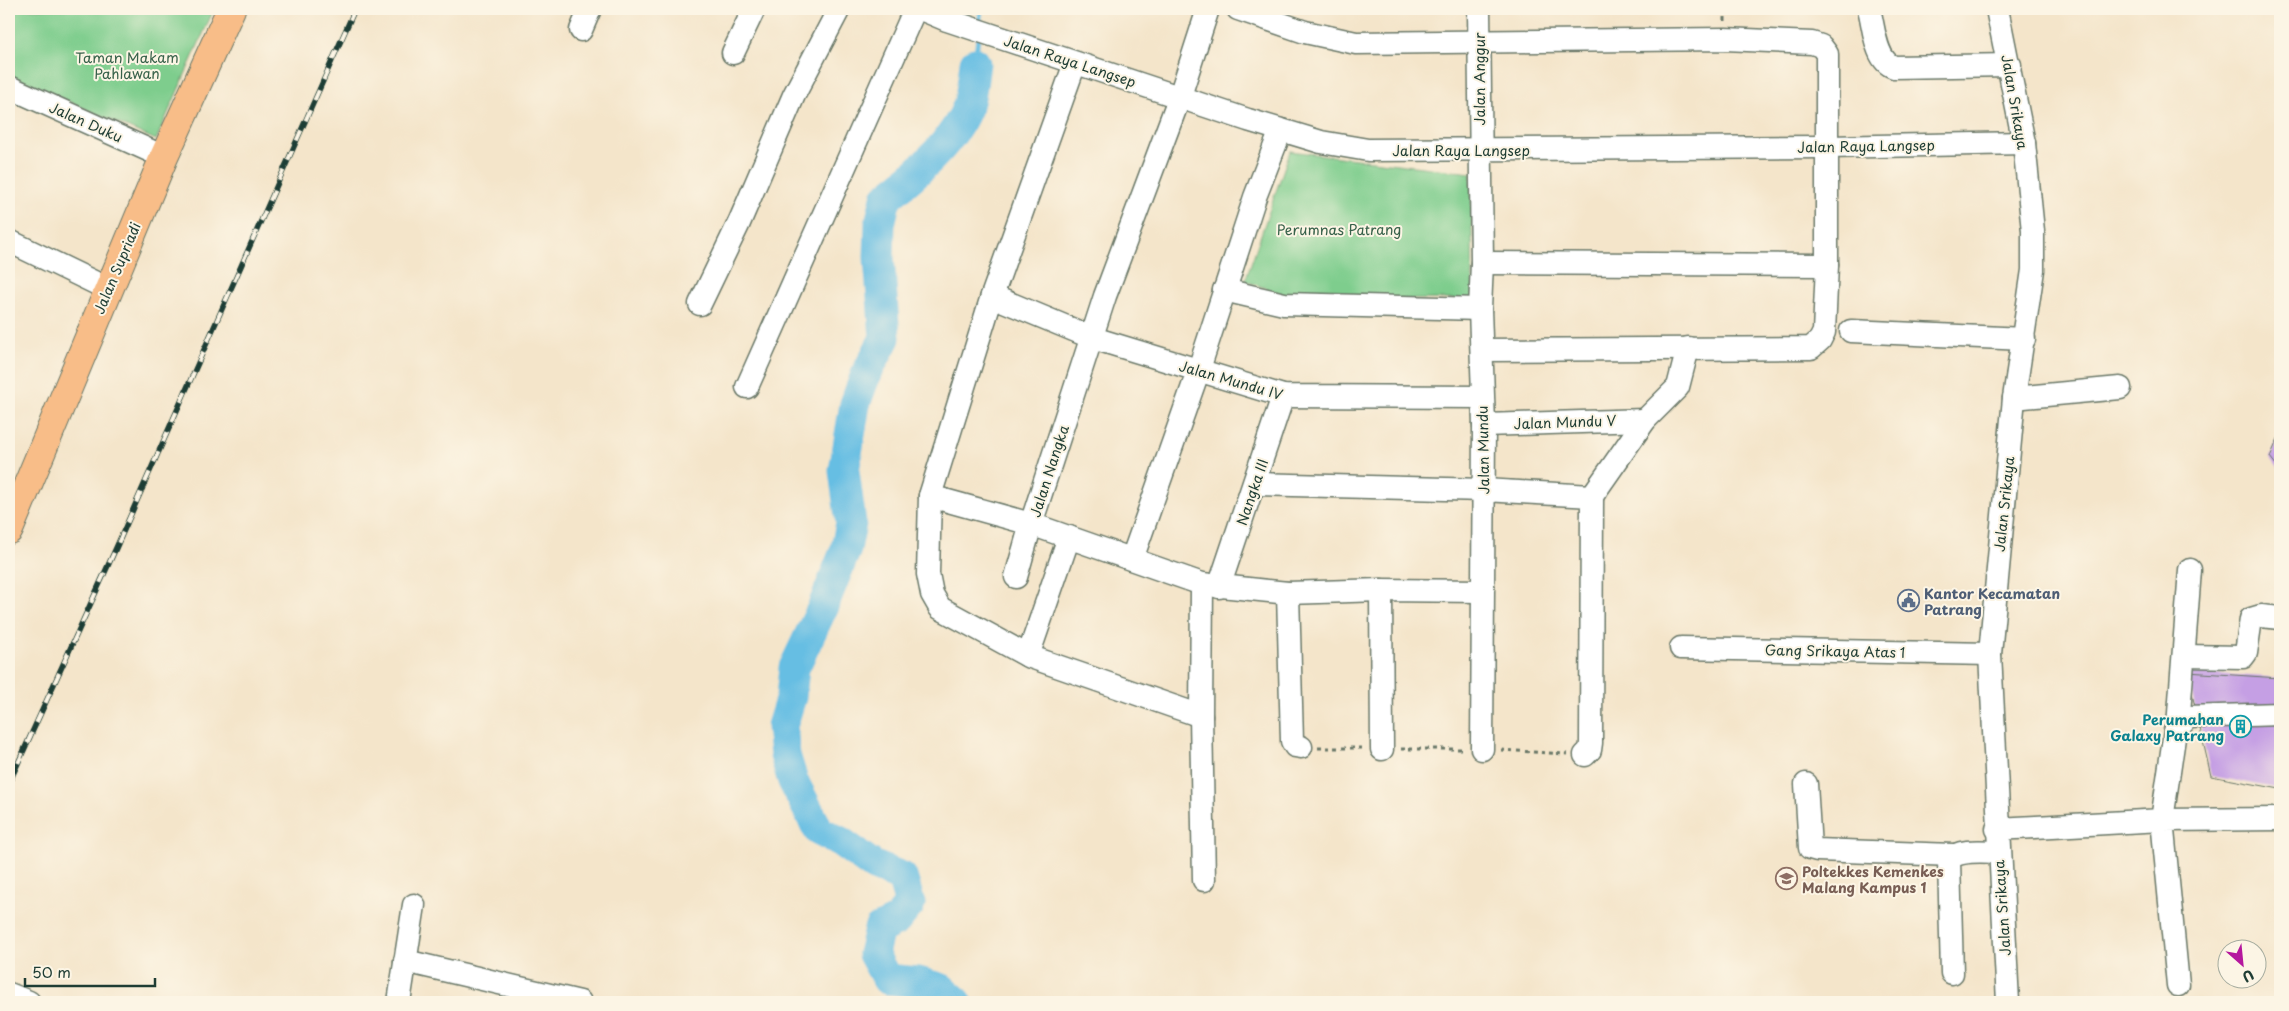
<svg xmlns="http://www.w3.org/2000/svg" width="2289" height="1011" font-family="'Playpen Sans',sans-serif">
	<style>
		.green { fill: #7ecd8d; stroke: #4e8560 }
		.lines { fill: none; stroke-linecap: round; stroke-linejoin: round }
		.stream { stroke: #66bee3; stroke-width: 5 }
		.river { stroke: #66bee3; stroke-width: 31 }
		.building { fill: #c59fe4 }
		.minor-casing { stroke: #6a7868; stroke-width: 25 }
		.major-casing { stroke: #6a7868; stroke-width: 30 }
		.path { stroke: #6a7868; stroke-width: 3; stroke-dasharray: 4 4; stroke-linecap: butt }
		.minor { stroke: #fff; stroke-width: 22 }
		.major { stroke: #f8bd88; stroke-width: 28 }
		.rail-casing { stroke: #1f3d34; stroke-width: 5.5 }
		.rail { stroke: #fcf5e5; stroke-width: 4; stroke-dasharray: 11; stroke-linecap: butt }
		.labels { text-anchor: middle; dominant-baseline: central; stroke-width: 4; stroke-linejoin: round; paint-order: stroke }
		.park-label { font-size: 14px; fill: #37614a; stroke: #fcf5e5 }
		.street-label { font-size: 14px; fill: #1f3d34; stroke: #fcf5e5 }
		.service-label { font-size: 14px; font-weight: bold; fill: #4e5e75; stroke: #fcf5e5; text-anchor: start }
		.culture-label { font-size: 14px; font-weight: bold; fill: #0d838f; stroke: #fcf5e5; text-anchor: end }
		.education-label { font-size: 14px; font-weight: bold; fill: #785e54; stroke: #fcf5e5; text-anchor: start }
	</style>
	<rect width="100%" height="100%" fill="#fcf5e5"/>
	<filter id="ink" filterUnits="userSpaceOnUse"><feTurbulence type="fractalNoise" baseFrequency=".02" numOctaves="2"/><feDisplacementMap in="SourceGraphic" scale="10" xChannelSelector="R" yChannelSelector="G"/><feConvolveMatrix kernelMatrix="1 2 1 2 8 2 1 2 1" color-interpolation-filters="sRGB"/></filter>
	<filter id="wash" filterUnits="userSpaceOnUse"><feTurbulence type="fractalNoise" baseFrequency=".0096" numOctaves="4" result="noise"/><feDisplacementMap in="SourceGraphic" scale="20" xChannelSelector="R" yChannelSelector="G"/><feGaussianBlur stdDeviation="1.12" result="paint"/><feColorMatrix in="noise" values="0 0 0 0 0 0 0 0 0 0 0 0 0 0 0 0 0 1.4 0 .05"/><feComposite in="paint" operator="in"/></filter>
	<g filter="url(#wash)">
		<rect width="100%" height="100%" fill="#f4e5ca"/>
		<!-- green -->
		<g class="green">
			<polygon points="9,9 214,9 156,140 9,75"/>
			<polygon points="1290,151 1471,173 1473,299 1301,300 1245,281"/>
		</g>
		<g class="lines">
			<!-- stream -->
			<g class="stream">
				<polyline points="979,26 981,9"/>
				<polyline points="975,63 978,37"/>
			</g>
			<!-- river -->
			<path class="river" d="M957,1002L942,989L918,982L887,979L873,954L879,929L896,921L910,904L902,877L874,866L841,842L819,831L793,781L785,755L782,726L791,697L794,668L821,611L846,549L851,523L844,471L855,404L866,374L885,338L879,257L880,224L886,198C914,176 956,140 968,105C972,92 973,77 975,63"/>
		</g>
		<g id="blocks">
			<!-- building -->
			<g class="building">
				<polygon points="2280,434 2280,470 2270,457"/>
				<polygon points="2187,672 2280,678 2280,789 2211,776"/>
			</g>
		</g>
	</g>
	<g filter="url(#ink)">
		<use href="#blocks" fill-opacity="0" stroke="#6a7868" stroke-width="1"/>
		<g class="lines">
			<defs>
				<g id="minor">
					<polyline points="921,9 947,20 1248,120 1321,142 1368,150 1828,147 2024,143"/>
					<polyline points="1208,9 1180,96 1105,296 1031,524 1202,584 1288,593 1381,590 1482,591"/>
					<polyline points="1238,9 1305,32 1356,43 1725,39 1812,43 1821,46 1827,54 1827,265 1482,263"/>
					<polyline points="1479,9 1482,263 1480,309 1484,425 1482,749"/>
					<path d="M1869,9C1874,26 1875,61 1894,67L2010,65"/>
					<polyline points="1997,9 2024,143 2033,231 2033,270 2014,398 1990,654 2008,1002"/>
					<polyline points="581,30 590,9"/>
					<polyline points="733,53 754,9"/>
					<polyline points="1075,63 992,296 930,496 928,574 932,594 940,608 1028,656 1201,716"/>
					<polyline points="9,87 164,157"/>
					<polyline points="9,241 108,289"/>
					<polyline points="1224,290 1284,304 1480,309"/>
					<polyline points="992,296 1093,338 1283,396 1482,397"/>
					<polyline points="700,304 739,223 794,95 839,9"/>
					<polyline points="1851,331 2024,339"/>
					<polyline points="1482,350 1811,348 1820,340 1824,332 1827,265"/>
					<polyline points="747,387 915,9"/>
					<polyline points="2014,398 2120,388"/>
					<polyline points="1484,425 1645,420"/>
					<polyline points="1255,484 1484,490 1592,496 1591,743 1590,750 1585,755"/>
					<polyline points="930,496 1031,524 1016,577"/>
					<polyline points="1592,496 1645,420 1678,387 1688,348"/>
					<polyline points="1132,559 1198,372 1255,197 1281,130"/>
					<polyline points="1202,584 1201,716 1204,880"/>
					<polyline points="1219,587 1283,396"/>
					<polyline points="1381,590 1382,749"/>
					<polyline points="1288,593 1292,741 1295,746 1301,747"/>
					<polyline points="1681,648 1990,654"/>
					<polyline points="1028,656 1069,537"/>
					<polyline points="2184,656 2243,657 2246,653 2251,619 2261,616 2280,618"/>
					<polyline points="2178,726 2190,570"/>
					<polyline points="1806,784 1810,848 1817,850 1953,855"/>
					<polyline points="1997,829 2162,820 2175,731 2188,717 2280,714"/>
					<polyline points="405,961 580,1002"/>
					<path d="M1952,973L1949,860C1959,848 1985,852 1999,852"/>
					<polyline points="2178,985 2162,820 2280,819"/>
					<polyline points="9,994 29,1002"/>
					<polyline points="399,1002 414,905"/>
				</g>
				<polyline id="major" points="9,530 164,157 231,9"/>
			</defs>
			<!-- minor casing -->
			<use href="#minor" class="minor-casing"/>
			<!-- major casing -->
			<use href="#major" class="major-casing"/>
			<!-- path -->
			<g class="path">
				<polyline points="1725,9 1725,21"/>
				<polyline points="1318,748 1364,748"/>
				<polyline points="1401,749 1464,749"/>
				<polyline points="1501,750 1567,754"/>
			</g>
			<!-- minor -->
			<use href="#minor" class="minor"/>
			<!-- major -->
			<use href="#major" class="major"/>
			<defs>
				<polyline id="rail" points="9,783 116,548 355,9"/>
			</defs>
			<!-- rail casing -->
			<use href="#rail" class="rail-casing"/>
			<!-- rail -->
			<use href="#rail" class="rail"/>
		</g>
	</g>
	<!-- icons -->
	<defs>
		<symbol id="civic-ring" viewBox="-11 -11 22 22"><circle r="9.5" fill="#fcf5e5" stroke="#5c6f8a" stroke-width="1.5"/><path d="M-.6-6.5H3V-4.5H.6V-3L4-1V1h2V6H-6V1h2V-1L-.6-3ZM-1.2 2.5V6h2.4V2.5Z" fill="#5c6f8a"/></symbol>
		<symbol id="building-ring" viewBox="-11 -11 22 22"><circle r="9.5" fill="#fcf5e5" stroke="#0f9aa8" stroke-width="1.5"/><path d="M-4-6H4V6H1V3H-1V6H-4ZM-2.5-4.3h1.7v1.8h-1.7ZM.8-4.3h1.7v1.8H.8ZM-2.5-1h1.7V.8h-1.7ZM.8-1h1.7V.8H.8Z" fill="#0f9aa8"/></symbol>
		<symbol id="university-ring" viewBox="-11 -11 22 22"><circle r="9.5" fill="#fcf5e5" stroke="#8d6e63" stroke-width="1.5"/><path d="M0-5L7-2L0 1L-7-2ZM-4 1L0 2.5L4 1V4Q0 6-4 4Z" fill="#8d6e63"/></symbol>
	</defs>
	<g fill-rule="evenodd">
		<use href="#civic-ring" x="1896" y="588" width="25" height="25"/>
		<use href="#building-ring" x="2228" y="714" width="25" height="25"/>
		<use href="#university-ring" x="1774" y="866" width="25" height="25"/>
	</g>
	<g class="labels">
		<!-- park labels -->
		<g class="park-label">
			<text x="127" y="57">Taman Makam<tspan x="127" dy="16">Pahlawan</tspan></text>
			<text x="1339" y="229">Perumnas Patrang</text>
		</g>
		<!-- street labels -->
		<g class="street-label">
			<text transform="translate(1070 61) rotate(18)">Jalan Raya Langsep</text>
			<text transform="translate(1479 79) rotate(-90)">Jalan Anggur</text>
			<text transform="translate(2015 102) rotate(80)">Jalan Srikaya</text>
			<text transform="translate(86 122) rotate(24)">Jalan Duku</text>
			<text transform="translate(1866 146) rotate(-1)">Jalan Raya Langsep</text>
			<text x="1461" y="150">Jalan Raya Langsep</text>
			<text transform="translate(117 268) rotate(-67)">Jalan Supriadi</text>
			<text transform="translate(1231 380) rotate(16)">Jalan Mundu IV</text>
			<text transform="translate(1565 422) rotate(-2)">Jalan Mundu V</text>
			<text transform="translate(1483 450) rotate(-91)">Jalan Mundu</text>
			<text transform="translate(1049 471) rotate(-72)">Jalan Nangka</text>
			<text transform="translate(1252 492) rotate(-71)">Nangka III</text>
			<text transform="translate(2004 504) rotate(-84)">Jalan Srikaya</text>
			<text transform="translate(1835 651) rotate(1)">Gang Srikaya Atas 1</text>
			<text transform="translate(2002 908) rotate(-94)">Jalan Srikaya</text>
		</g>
		<!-- service labels -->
		<g class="service-label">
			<text x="1924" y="593">Kantor Kecamatan<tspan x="1924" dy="16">Patrang</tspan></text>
		</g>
		<!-- culture labels -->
		<g class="culture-label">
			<text x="2224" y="719">Perumahan<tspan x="2224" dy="16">Galaxy Patrang</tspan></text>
		</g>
		<!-- education labels -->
		<g class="education-label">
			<text x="1802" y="871">Poltekkes Kemenkes<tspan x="1802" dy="16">Malang Kampus 1</tspan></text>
		</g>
	</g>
	<!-- margin -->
	<rect width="2289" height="1011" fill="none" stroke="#fcf5e5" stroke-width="30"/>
	<!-- north arrow -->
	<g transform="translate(2242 964) rotate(153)"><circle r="24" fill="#fcf5e5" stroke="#a4ab9e"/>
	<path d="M0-4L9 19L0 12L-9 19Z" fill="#b5179e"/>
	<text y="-8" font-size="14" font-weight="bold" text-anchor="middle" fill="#1f3d34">U</text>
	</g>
	<!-- scale -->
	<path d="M25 978v8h130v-8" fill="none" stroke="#1f3d34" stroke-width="2.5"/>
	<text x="32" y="978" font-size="15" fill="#1f3d34" stroke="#fcf5e5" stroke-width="4" paint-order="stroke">50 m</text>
</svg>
